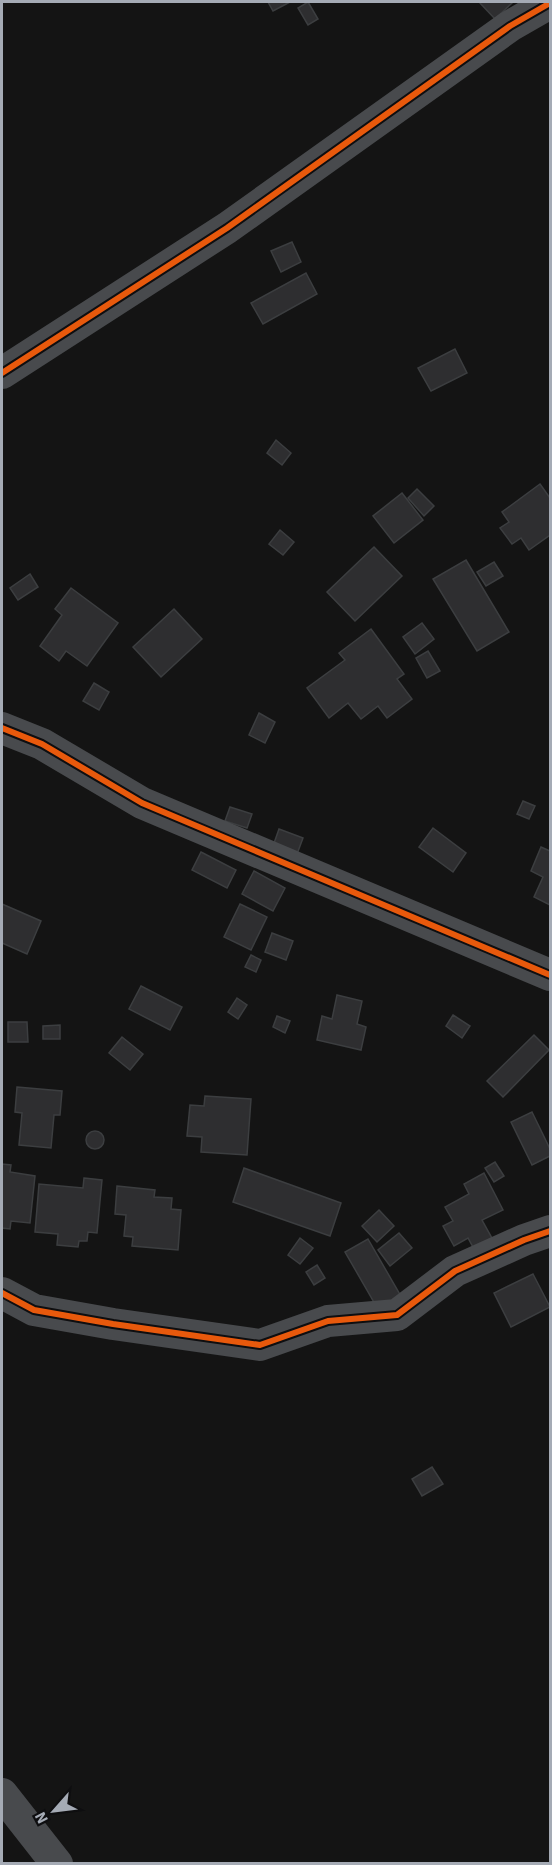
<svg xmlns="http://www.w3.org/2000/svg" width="552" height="1865" font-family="'Source Sans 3',sans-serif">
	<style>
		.building { fill: #2e2e30; stroke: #3c3e40; stroke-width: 1.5 }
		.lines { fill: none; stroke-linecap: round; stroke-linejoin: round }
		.minor { stroke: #484a4d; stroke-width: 32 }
		.cycleway-casing { stroke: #0e0e10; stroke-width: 10 }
		.cycleway { stroke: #e8590c; stroke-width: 6 }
	</style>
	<rect width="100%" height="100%" fill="#141414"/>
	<!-- building -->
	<g class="building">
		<polygon points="268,2 290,2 273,11"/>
		<polygon points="308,2 318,19 308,25 298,8"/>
		<polygon points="479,2 511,2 512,3 495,19"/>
		<polygon points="292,242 301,262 281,272 271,251"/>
		<polygon points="306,273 317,294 263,324 251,303"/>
		<polygon points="455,349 467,373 431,391 418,368"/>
		<polygon points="276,440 291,453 282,465 267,453"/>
		<polygon points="540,484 550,498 550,535 529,550 521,538 512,544 500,528 509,522 502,512"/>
		<polygon points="417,489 434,506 424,516 408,498"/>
		<polygon points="402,493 423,520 394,543 373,516"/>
		<polygon points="280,530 294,542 283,555 269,544"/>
		<polygon points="374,547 402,576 355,621 327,592"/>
		<polygon points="466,560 509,632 477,651 433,579"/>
		<polygon points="494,562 503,576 486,586 477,572"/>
		<polygon points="30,574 38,587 18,600 10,588"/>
		<polygon points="71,588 118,623 87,666 66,651 59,661 40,646 62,615 55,609"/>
		<polygon points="174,609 202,639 161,677 133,647"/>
		<polygon points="422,623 434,639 415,654 403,637"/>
		<polygon points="371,629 404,674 397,679 412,699 387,718 378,706 361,719 348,703 329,718 307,688 345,660 339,653"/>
		<polygon points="428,651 440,671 427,678 416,658"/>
		<polygon points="94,683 109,692 99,710 83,701"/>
		<polygon points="259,713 275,722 265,743 249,735"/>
		<polygon points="523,801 535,806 529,819 517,814"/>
		<polygon points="230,807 252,814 247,828 225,821"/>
		<polygon points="433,828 466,853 453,872 419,847"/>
		<polygon points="279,829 303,838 297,854 273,846"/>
		<polygon points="541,847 550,851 550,905 534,897 543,877 531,871"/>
		<polygon points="201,852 236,870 227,888 192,870"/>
		<polygon points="254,871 285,888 273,911 242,894"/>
		<polygon points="2,904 41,921 27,954 2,943"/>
		<polygon points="240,904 267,917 251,950 224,937"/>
		<polygon points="272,933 293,941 286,960 265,952"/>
		<polygon points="251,955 261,960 256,972 245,967"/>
		<polygon points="141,986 182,1007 170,1030 129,1009"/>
		<polygon points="337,995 362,1001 357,1024 366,1027 361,1050 317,1040 322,1016 332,1019"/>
		<polygon points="237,998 247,1005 238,1019 228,1012"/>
		<polygon points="453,1015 470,1026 462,1038 446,1026"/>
		<polygon points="277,1016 290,1021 285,1033 273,1027"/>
		<polygon points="8,1022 27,1022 28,1042 8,1042"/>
		<polygon points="60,1025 60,1039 43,1039 43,1026"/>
		<polygon points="534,1035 549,1050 503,1097 487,1081"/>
		<polygon points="122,1037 143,1054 130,1070 109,1053"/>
		<polygon points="17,1087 62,1091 60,1115 54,1115 51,1148 19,1145 22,1113 15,1112"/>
		<polygon points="205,1096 251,1099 247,1155 201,1152 202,1137 187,1136 190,1105 204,1106"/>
		<polygon points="532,1112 550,1149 550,1156 532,1165 511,1122"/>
		<circle cx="95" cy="1140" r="9"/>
		<polygon points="495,1162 504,1176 494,1182 485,1168"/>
		<polygon points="2,1164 11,1165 10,1172 35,1176 30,1223 11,1221 10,1229 2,1228"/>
		<polygon points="244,1168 341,1203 330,1236 233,1202"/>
		<polygon points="484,1173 503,1210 482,1220 493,1240 474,1249 468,1238 454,1246 443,1226 453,1221 445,1207 469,1194 464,1184"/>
		<polygon points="84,1178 102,1180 97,1233 88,1232 87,1241 79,1241 78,1247 57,1245 58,1234 35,1232 39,1184 83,1188"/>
		<polygon points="117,1186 155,1190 154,1197 172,1198 171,1209 181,1210 178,1250 132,1246 133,1237 124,1236 126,1215 115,1214"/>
		<polygon points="379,1210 394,1226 377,1242 362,1226"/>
		<polygon points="399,1233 412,1248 390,1266 378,1250"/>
		<polygon points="300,1238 313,1248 300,1264 288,1255"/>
		<polygon points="368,1239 402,1298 379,1311 345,1252"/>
		<polygon points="317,1265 325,1278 314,1285 306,1272"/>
		<polygon points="533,1274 550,1307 511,1327 494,1293"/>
		<polygon points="432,1467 443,1484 422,1496 412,1479"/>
	</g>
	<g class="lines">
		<!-- minor -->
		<g class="minor">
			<polyline points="2,373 227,228 510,26 550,3"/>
			<polyline points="2,728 42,744 142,803 550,975"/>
			<polyline points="2,1293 34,1310 113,1324 260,1345 328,1321 397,1315 455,1271 524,1240 550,1231"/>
			<polyline points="2,1794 57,1864"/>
		</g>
		<defs>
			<g id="cycleway">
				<polyline points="2,373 227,228 510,26 550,3"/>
				<polyline points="2,728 42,744 142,803 550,975"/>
				<polyline points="2,1293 34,1310 113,1324 260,1345 328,1321 397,1315 455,1271 524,1240 550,1231"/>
			</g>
		</defs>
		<!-- cycleway casing -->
		<use href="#cycleway" class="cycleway-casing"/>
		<!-- cycleway -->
		<use href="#cycleway" class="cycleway"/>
	</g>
	<!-- border -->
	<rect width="552" height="1865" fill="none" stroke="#a5abb5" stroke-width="6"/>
	<!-- north arrow -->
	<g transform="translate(54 1811) rotate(242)" stroke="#0e0e10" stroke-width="4.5" paint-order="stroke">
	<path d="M0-4.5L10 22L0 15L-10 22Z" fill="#a5abb5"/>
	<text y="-9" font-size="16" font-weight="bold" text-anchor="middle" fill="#a5abb5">N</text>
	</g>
</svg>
